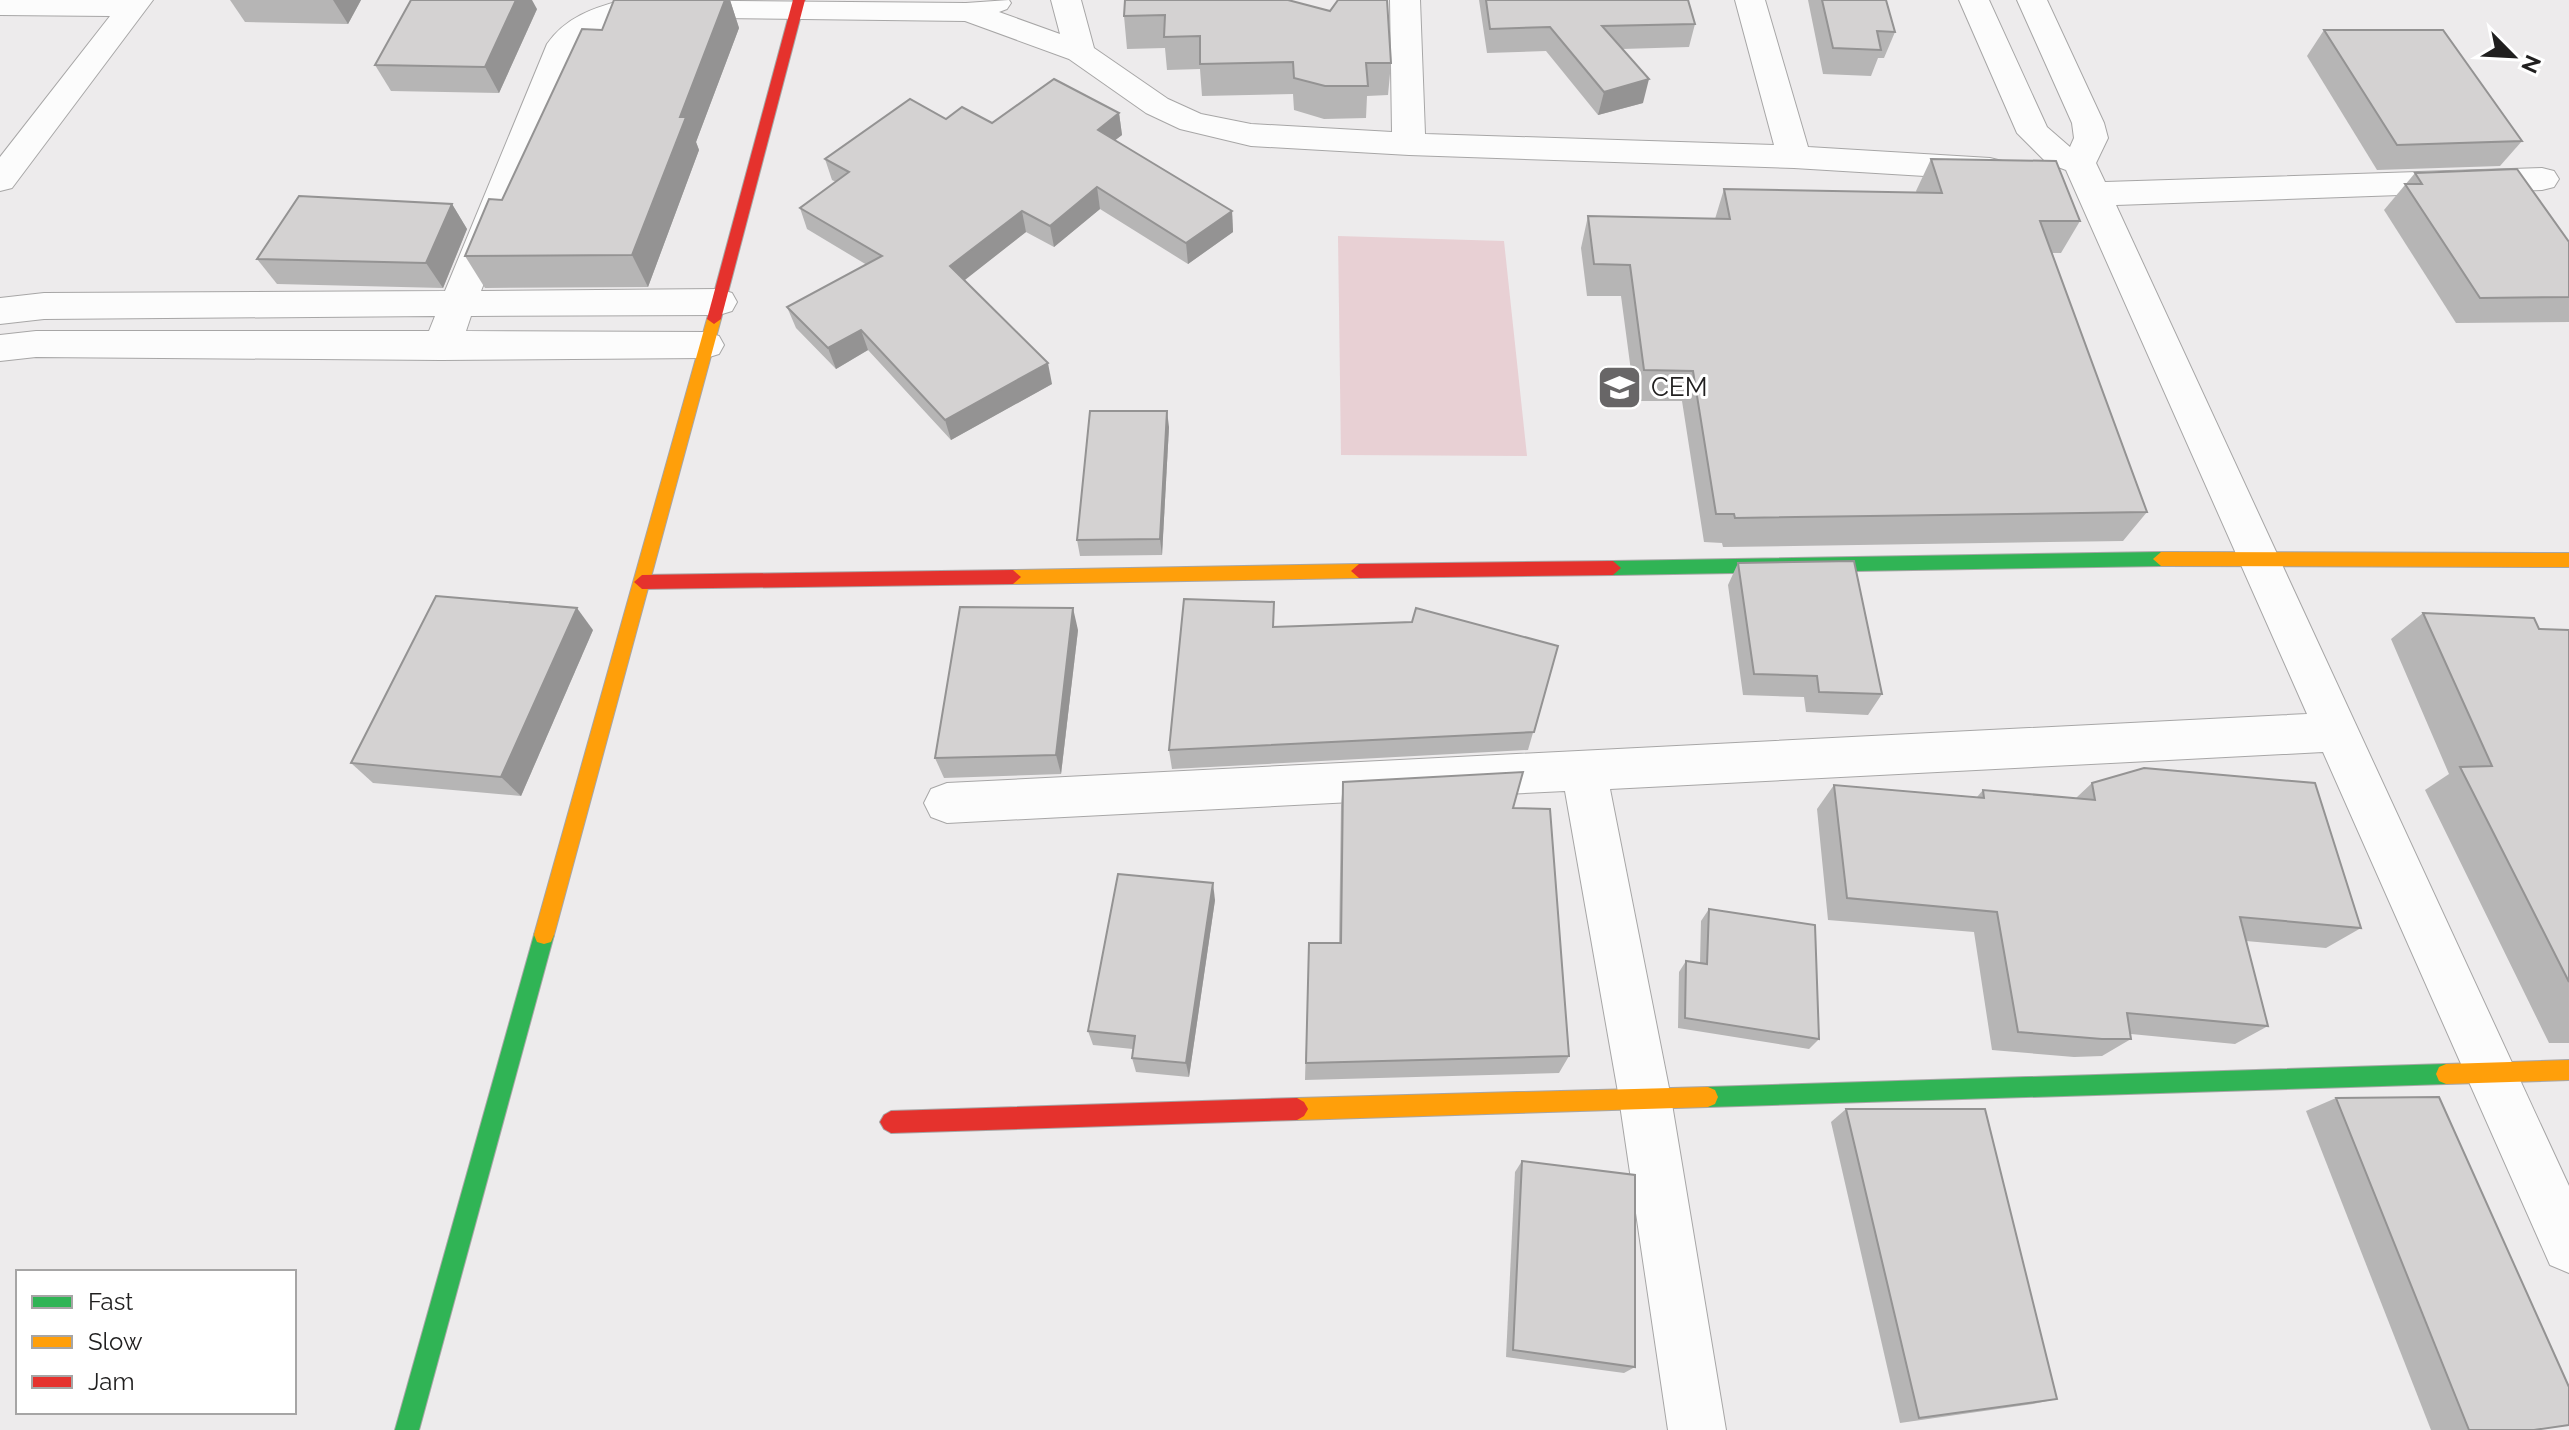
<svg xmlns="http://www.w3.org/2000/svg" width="2569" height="1430" font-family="Raleway,sans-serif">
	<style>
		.green { fill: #e8d0d4 }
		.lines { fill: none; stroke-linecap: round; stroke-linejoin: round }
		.street-casing { stroke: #a7a6a6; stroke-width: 2 }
		.fast-casing { stroke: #a7a6a6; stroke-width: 2 }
		.slow-casing { stroke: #a7a6a6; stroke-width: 2 }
		.jam-casing { stroke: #a7a6a6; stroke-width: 2 }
		.street { fill: #fcfcfc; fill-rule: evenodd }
		.fast { fill: #30b455; fill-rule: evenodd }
		.slow { fill: #ff9f0a; fill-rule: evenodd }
		.jam { fill: #e5322d; fill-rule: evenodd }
		.wall { fill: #b6b5b5 }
		.shaded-wall { fill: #949393 }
		.building { fill: #d4d2d2; stroke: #949393; stroke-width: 2 }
		.labels { text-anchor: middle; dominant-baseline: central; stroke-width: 6; stroke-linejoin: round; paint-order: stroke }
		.poi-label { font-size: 26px; fill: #201f1f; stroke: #fff; text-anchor: start }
	</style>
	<rect width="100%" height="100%" fill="#edebec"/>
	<!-- green -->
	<polygon class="green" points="1338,236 1504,241 1527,456 1341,455"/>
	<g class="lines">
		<defs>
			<g id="street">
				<polygon points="0,0 153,0 12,188 0,191 0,157 110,16 0,15"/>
				<path d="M623,0L966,3L1009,0L1011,3L1007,9L999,12L1060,34L1051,0H1081L1094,48L1168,99L1201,114L1251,124L1392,132L1390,0H1420L1425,134L1774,145L1735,0H1765L1808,147L1990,158L2002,161L2007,169L2002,177L1990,180L1794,168L1409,155L1251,146L1180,129L1146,113L1069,59L965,21L628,17L589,35L573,54L481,291L719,289L732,293L737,302L732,311L719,315L471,316L466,331L706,332L719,336L724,345L719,354L706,358L441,360L36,357L0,361V335L36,331H429L435,316L44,319L0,324V298L44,293L445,291L547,44C566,17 593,8 623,0Z"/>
				<polygon points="1959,0 1989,0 2047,127 2070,147 2074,138 2072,123 2017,0 2047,0 2104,123 2108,138 2096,163 2105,182 2542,168 2554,171 2559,179 2554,187 2542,190 2116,205 2569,1186 2569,1273 2550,1265 2323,752 1610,789 1671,1098 1726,1430 1668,1430 1619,1098 1565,791 947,823 931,817 924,803 931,789 947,783 2307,714 2066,170 2047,163 2017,133"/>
			</g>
			<g id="fast">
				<polygon points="2161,552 2169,559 2161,566 1613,575 1605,568 1613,561"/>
				<polygon points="544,926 551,928 554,935 419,1430 395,1430 534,935 537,928"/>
				<polygon points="2446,1064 2453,1067 2456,1074 2453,1081 2446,1084 1708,1107 1701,1104 1698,1097 1701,1090 1708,1087"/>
			</g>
			<g id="slow">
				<polygon points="714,314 721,319 554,935 551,942 544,944 537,942 534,935 707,319"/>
				<polygon points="2161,552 2569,553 2569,567 2161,566 2153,559"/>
				<polygon points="1359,564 1367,571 1359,578 1013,584 1005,577 1013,570"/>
				<polygon points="2569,1060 2569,1080 2446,1084 2439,1081 2436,1074 2439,1067 2446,1064"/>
				<polygon points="1708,1087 1715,1090 1718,1097 1715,1104 1708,1107 1297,1120 1290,1116 1286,1109 1290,1102 1297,1098"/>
			</g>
			<g id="jam">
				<polygon points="793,0 805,0 721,319 714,324 707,319"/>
				<polygon points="1613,561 1621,568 1613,575 1359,578 1351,571 1359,564"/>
				<polygon points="1013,570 1021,577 1013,584 642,589 634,582 642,575"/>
				<polygon points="1297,1098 1304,1102 1308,1109 1304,1116 1297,1120 891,1133 884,1129 880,1122 884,1115 891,1111"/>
			</g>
		</defs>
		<!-- street casing -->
		<use href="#street" class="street-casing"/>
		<!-- fast casing -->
		<use href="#fast" class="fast-casing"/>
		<!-- slow casing -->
		<use href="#slow" class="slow-casing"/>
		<!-- jam casing -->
		<use href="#jam" class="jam-casing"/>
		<!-- street -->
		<use href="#street" class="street"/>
		<!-- fast -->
		<use href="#fast" class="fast"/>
		<!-- slow -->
		<use href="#slow" class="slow"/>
		<!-- jam -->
		<use href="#jam" class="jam"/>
	</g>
	<!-- wall -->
	<g class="wall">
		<polygon points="230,0 361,0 348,24 245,22"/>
		<polygon points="614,0 730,0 739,28 696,142 699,150 648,287 485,288 465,256 502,200 602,30"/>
		<polygon points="1125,0 1391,63 1388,95 1367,96 1366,118 1324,119 1294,110 1293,94 1202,96 1200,69 1167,70 1165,48 1127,49 1124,16"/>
		<polygon points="1479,0 1688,0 1695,24 1689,47 1622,49 1643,103 1598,115 1546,51 1487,53"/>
		<polygon points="1808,0 1886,0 1895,32 1884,58 1878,58 1871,76 1823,74"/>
		<polygon points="537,9 499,93 391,91 375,65"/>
		<polygon points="2324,30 2522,141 2500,166 2377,170 2307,56"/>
		<polygon points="1119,113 1122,135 1115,140 1232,211 1233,232 1188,264 1100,209 1054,247 1026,232 964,280 1052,384 951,440 868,350 836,369 796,328 787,307 867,265 807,229 800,208 836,182 832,180 825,159 946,119 992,123"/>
		<polygon points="1931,159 2080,221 2061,253 2052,253 2147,512 2123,541 1723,547 1722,543 1704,542 1682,401 1635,401 1621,296 1587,296 1581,248 1588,216 1715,219 1724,189 1917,193 1916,191"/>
		<polygon points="2415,173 2569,242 2569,322 2456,323 2384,210"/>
		<polygon points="452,204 467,229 443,288 277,284 257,259"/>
		<polygon points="1169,427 1162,555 1080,556 1077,540"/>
		<polygon points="1738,563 1882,694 1868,715 1806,712 1804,697 1743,695 1728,585"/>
		<polygon points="2423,613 2539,629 2569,630 2569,1043 2549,1043 2425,790 2449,774 2391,639"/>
		<polygon points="593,630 521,796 373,783 351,763"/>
		<polygon points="1078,630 1061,774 944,778 935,758"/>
		<polygon points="1558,646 1528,750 1172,769 1169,750"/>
		<polygon points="1343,782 1513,808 1569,1056 1559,1073 1305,1080 1309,943 1339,943 1341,806"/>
		<polygon points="2092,783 2361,928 2326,948 2246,941 2268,1026 2235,1044 2131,1034 2131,1039 2102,1056 2074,1057 1992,1050 1974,932 1828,920 1817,809 1834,785 1977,797 1983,790 2076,798"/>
		<polygon points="1215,900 1189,1077 1136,1072 1132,1058 1133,1049 1093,1045 1088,1031"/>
		<polygon points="1709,909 1819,1039 1809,1049 1678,1028 1679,972 1686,961 1700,963 1701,921"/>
		<polygon points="2336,1098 2534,1430 2431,1430 2306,1111"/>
		<polygon points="1846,1109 2057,1399 2033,1404 1900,1423 1831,1122"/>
		<polygon points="1522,1161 1635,1367 1624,1373 1506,1357 1515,1172"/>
	</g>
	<!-- shaded-wall -->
	<g class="shaded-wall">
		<polygon points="333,0 361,0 348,24"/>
		<polygon points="516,0 532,0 537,9 499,93 485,67"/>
		<polygon points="725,0 730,0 739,28 696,142 699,150 648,287 632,255 680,117"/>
		<polygon points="1649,79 1643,103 1598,115 1604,92"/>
		<polygon points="1119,113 1122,135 1101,151 1098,130"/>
		<polygon points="1097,187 1100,209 1054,247 1050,226"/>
		<polygon points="452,204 467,229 443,288 426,263"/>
		<polygon points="1022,211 1026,232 956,287 950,266"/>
		<polygon points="1232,211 1233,232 1188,264 1186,243"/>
		<polygon points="861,330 868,350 836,369 828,348"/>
		<polygon points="1048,363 1052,384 951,440 945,420"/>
		<polygon points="1167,411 1169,427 1162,555 1160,539"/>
		<polygon points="577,608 593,630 521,796 501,777"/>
		<polygon points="1073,608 1078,630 1061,774 1056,755"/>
		<polygon points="1213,883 1215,900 1189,1077 1186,1063"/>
	</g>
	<!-- building -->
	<g class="building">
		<polygon points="411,0 516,0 485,67 375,65"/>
		<polygon points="614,0 725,0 680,117 686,117 632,255 465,256 489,199 502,200 582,29 602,30"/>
		<polygon points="1125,0 1288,0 1330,11 1338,0 1387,0 1391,63 1366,63 1368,86 1325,86 1294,78 1293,62 1200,64 1200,36 1164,37 1165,15 1124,16"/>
		<polygon points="1486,0 1688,0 1695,24 1602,26 1649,79 1604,92 1550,27 1490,29"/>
		<polygon points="1822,0 1886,0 1895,32 1877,31 1881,50 1833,48"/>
		<polygon points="2324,30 2443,30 2522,141 2397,145"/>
		<polygon points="1054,79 1119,113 1098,130 1232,211 1186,243 1097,187 1050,226 1022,211 950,266 1048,363 945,420 861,330 828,348 787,307 882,256 800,208 849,172 825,159 910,99 946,119 962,107 992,123"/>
		<polygon points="1931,159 2056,161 2080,221 2040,221 2147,512 1735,518 1734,514 1716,514 1693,371 1644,370 1630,265 1594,264 1588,216 1730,219 1724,189 1942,193"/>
		<polygon points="2517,169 2569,242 2569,297 2480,298 2405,184 2422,184 2415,173"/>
		<polygon points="299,196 452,204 426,263 257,259"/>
		<polygon points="1090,411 1167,411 1160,539 1077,540"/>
		<polygon points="1854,561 1882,694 1819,692 1817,676 1754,674 1738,563"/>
		<polygon points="436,596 577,608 501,777 351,763"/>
		<polygon points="1184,599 1274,602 1273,627 1412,622 1416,608 1558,646 1534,732 1169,750"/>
		<polygon points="960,607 1073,608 1056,755 935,758"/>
		<polygon points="2423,613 2534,618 2539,629 2569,630 2569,982 2460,767 2492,766"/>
		<polygon points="2144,768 2315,783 2361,928 2240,917 2268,1026 2127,1013 2131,1039 2102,1039 2018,1032 1997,912 1847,898 1834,785 1984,798 1983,790 2095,800 2092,783"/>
		<polygon points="1523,772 1513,808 1550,809 1569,1056 1306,1063 1309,943 1341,943 1343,782"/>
		<polygon points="1118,874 1213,883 1186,1063 1132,1058 1135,1036 1088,1031"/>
		<polygon points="1709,909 1815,925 1819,1039 1685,1018 1686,961 1707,964"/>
		<polygon points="2439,1097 2569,1387 2569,1425 2534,1430 2469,1430 2336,1098"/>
		<polygon points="1846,1109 1985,1109 2057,1399 1919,1418"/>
		<polygon points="1522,1161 1635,1175 1635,1367 1513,1350"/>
	</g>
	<!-- icons -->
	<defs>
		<symbol id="school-square" viewBox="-11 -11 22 22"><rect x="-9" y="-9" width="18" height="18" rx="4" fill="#686667" stroke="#fff"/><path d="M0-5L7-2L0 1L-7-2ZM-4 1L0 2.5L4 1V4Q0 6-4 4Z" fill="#fff"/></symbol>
	</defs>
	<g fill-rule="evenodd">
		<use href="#school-square" x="1594" y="362" width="51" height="51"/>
	</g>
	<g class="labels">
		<!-- poi labels -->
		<g class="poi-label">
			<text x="1651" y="387">CEM</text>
		</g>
	</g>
	<!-- legend -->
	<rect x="16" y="1270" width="280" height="144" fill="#ffffff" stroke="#a6a5a5" stroke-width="2"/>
	<rect x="32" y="1296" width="40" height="12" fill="#30b455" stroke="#a6a5a5" stroke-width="2"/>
	<text x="88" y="1310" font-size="24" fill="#201f1f">Fast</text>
	<rect x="32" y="1336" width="40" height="12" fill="#ff9f0a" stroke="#a6a5a5" stroke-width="2"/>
	<text x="88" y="1350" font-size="24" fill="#201f1f">Slow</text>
	<rect x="32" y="1376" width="40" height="12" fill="#e5322d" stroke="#a6a5a5" stroke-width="2"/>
	<text x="88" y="1390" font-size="24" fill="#201f1f">Jam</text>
	<!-- north arrow -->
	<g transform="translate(2513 56) rotate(114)" stroke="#ffffff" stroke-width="6" paint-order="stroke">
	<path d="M0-6L14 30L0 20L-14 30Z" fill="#201f1f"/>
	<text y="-12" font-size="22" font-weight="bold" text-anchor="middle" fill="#201f1f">N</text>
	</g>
</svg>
